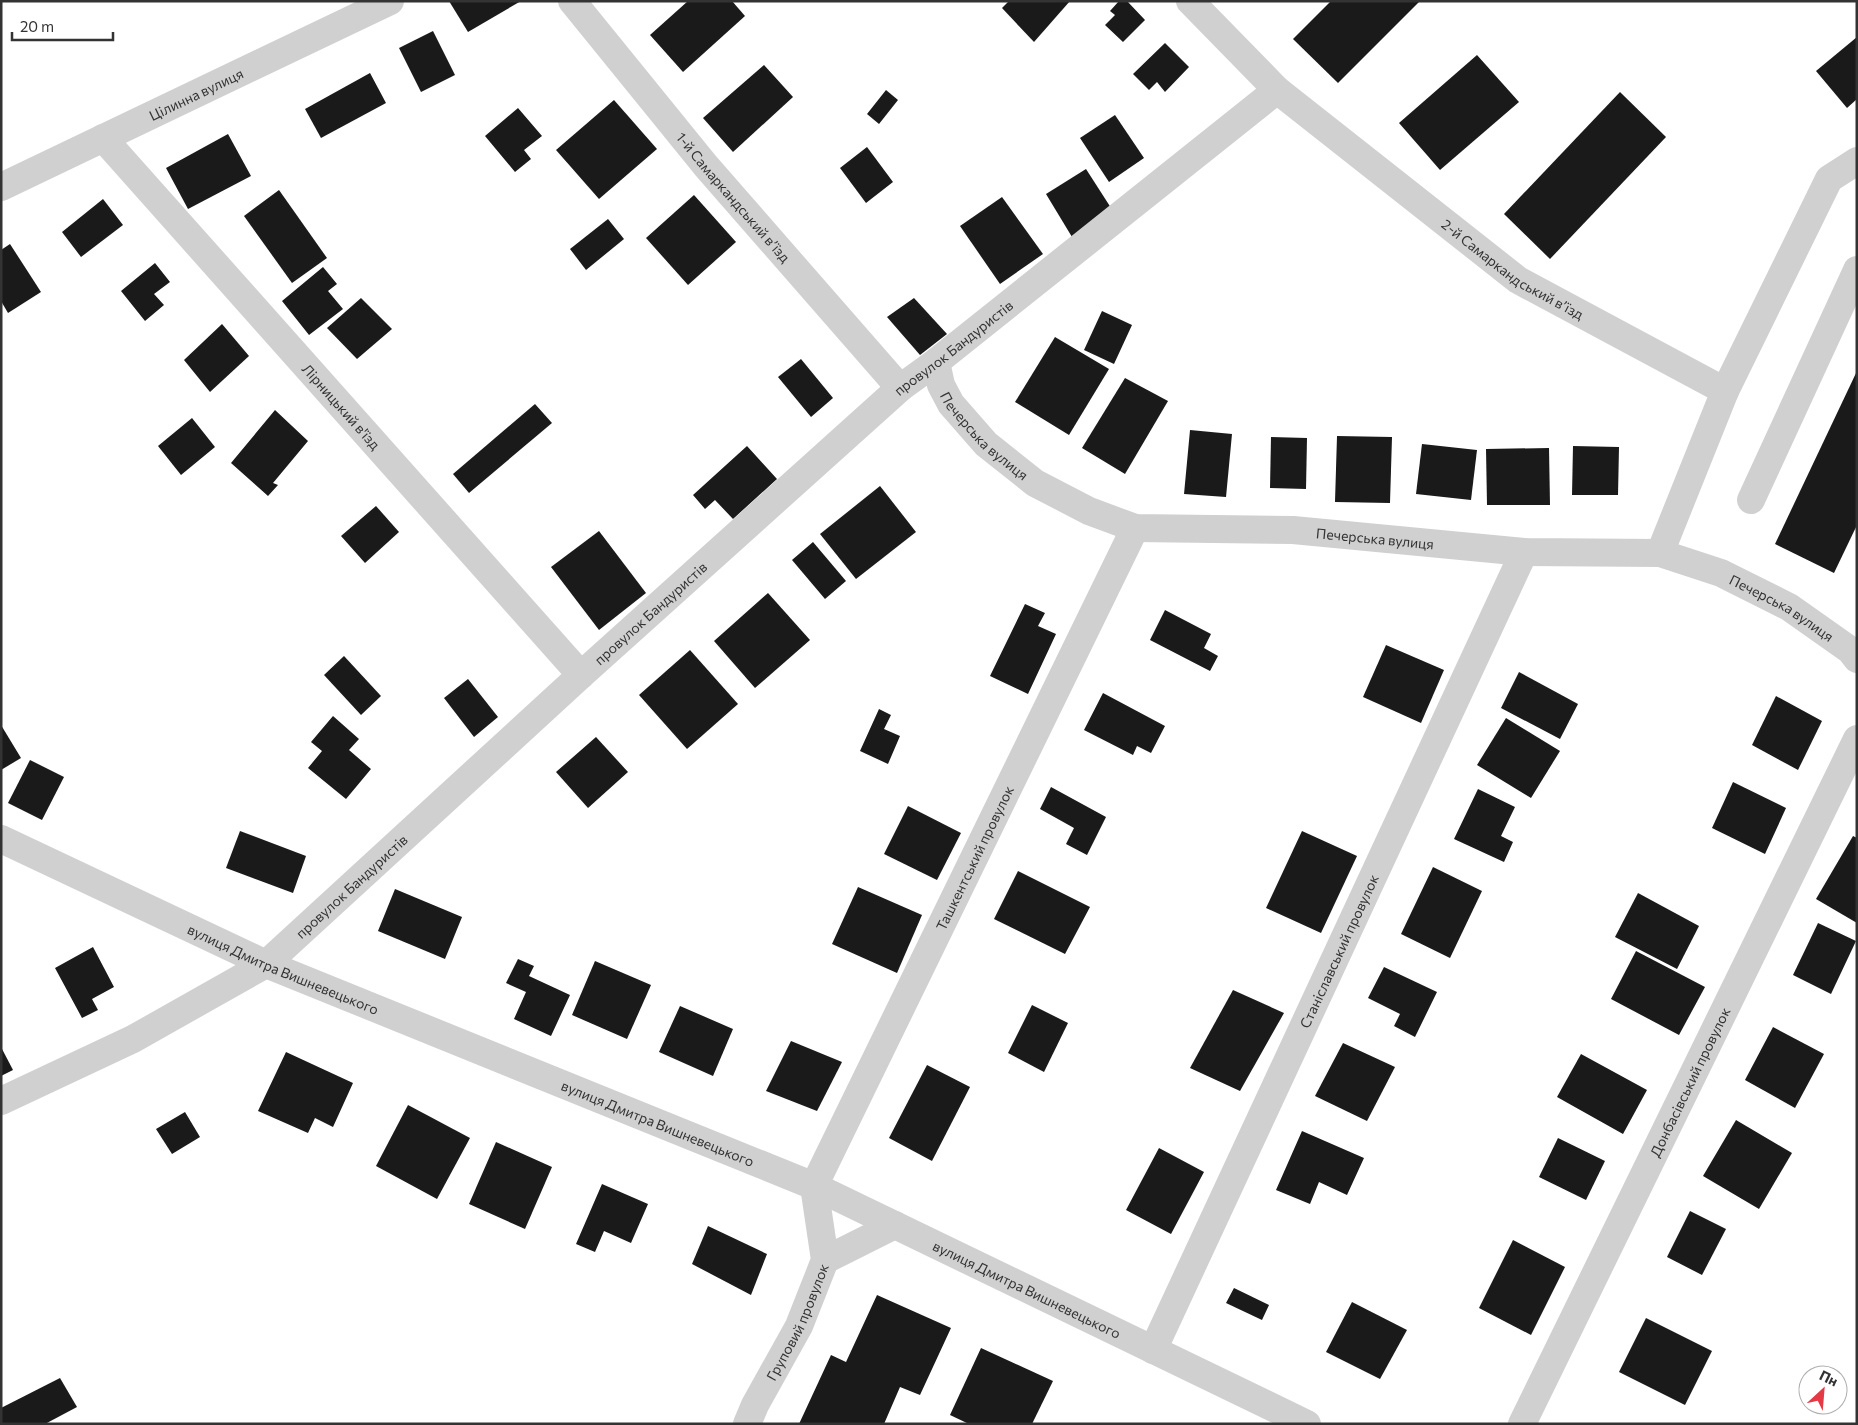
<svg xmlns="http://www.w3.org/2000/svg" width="1858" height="1425" font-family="Commissioner,sans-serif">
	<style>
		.building { fill: #1a1a1a }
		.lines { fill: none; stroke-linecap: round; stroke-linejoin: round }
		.minor { stroke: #d0d0d0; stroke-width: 28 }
		.labels { text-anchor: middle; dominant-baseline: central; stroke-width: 5; stroke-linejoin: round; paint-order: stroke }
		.street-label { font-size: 14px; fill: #333; stroke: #fff }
	</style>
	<rect width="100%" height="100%" fill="#fff"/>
	<!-- building -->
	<g class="building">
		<polygon points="449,1 521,1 468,32"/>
		<polygon points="688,1 732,1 745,16 683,72 650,35"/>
		<polygon points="1009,1 1070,1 1034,42 1002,8"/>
		<polygon points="1119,1 1127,1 1145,20 1123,42 1105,25 1115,15 1110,11"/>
		<polygon points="1331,1 1420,1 1338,83 1293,39"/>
		<polygon points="433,31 455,75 421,92 399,48"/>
		<polygon points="1857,37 1857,99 1847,108 1816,71"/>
		<polygon points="1165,43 1189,67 1165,92 1157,82 1149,90 1133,74"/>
		<polygon points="1477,55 1519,102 1440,170 1399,123"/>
		<polygon points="764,65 793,97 733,152 703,118"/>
		<polygon points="370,73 386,103 321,138 305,109"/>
		<polygon points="886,90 898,100 879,124 867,114"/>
		<polygon points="1620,92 1666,137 1550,259 1504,214"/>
		<polygon points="614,100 657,149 599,199 556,150"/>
		<polygon points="518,108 542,136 524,150 531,159 515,172 485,136"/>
		<polygon points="1115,115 1144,158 1109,182 1080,138"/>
		<polygon points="228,134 251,176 188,209 166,168"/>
		<polygon points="867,147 893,182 866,203 840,168"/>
		<polygon points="1086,169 1113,211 1072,237 1046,194"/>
		<polygon points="279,190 327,258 292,283 244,216"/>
		<polygon points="694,195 736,242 688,285 646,238"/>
		<polygon points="1002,197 1043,254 1000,284 960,226"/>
		<polygon points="103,199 123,225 81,257 62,232"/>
		<polygon points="608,219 624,239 586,270 570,249"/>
		<polygon points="10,244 41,292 8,313 1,301 1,250"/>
		<polygon points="155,263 170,282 154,294 164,305 145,321 121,291"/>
		<polygon points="323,267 337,284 328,291 343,309 309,335 282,301"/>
		<polygon points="361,298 392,329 357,359 327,328"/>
		<polygon points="914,298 947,334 920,355 887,317"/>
		<polygon points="1102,311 1132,325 1114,364 1084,350"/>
		<polygon points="222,324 249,356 210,392 184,360"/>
		<polygon points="1055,337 1109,369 1069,435 1015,402"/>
		<polygon points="801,359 833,398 811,417 778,377"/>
		<polygon points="1857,371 1857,525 1834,573 1775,544"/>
		<polygon points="1125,378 1168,401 1125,474 1082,448"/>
		<polygon points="535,404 552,423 469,493 453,474"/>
		<polygon points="275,410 308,441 273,483 278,485 268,496 231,463"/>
		<polygon points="192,418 215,447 181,475 158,446"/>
		<polygon points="1190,430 1232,434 1226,497 1184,494"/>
		<polygon points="1337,436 1392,437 1390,503 1335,502"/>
		<polygon points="1271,437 1307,438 1306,489 1270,488"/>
		<polygon points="1422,444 1477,450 1471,500 1416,494"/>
		<polygon points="747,446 777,479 733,519 715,500 705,509 693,495"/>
		<polygon points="1573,446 1619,447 1618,495 1572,495"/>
		<polygon points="1549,448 1550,505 1487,505 1486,449"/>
		<polygon points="880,486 916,532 856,579 820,534"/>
		<polygon points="376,506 399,532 365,563 341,536"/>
		<polygon points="599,531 646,593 599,630 551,567"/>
		<polygon points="813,542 846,581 825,599 792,560"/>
		<polygon points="768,593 810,640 755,688 714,641"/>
		<polygon points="1025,604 1045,613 1038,626 1056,634 1028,694 990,676"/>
		<polygon points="1165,610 1211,634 1204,648 1218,656 1210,671 1150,640"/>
		<polygon points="1386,645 1444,670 1421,723 1363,697"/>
		<polygon points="690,650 738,704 687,749 639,695"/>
		<polygon points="344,656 381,696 361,715 324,675"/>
		<polygon points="1519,672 1578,704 1560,739 1501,708"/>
		<polygon points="468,679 498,717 474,737 444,698"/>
		<polygon points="1103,693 1165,726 1151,753 1137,746 1133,755 1084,730"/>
		<polygon points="1776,696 1822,721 1798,770 1752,745"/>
		<polygon points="879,709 891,715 884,729 900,736 888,764 860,751"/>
		<polygon points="333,716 359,739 349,750 371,769 346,799 308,768 322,751 311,742"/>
		<polygon points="1506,718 1560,751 1531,798 1477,765"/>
		<polygon points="1,725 21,758 1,770"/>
		<polygon points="596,737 628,772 588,808 556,772"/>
		<polygon points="30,760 64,777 42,820 8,803"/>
		<polygon points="1733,782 1786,808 1765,854 1712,828"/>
		<polygon points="1051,787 1106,817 1087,855 1066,844 1074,828 1040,809"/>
		<polygon points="1478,789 1515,807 1501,836 1513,842 1504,862 1454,839"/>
		<polygon points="908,806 961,833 937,880 884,854"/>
		<polygon points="240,831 306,856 293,893 226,868"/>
		<polygon points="1302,831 1357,856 1321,933 1266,908"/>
		<polygon points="1853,836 1857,838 1857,923 1816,899"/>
		<polygon points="1433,867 1482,891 1450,958 1401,934"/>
		<polygon points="1018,871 1090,907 1065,954 994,919"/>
		<polygon points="858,887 922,915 897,973 832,944"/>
		<polygon points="395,889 462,917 445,959 378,931"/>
		<polygon points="1638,893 1699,926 1677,969 1615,937"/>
		<polygon points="1818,923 1856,941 1831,994 1793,975"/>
		<polygon points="93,947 114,987 92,999 98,1010 82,1018 55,968"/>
		<polygon points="1636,951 1705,987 1679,1035 1611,999"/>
		<polygon points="518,959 534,966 529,976 570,995 551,1036 514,1019 526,992 506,983"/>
		<polygon points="595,961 651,985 627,1039 572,1015"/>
		<polygon points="1384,967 1437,992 1415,1037 1394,1026 1400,1014 1368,998"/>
		<polygon points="1233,990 1284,1013 1240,1091 1190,1068"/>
		<polygon points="1032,1005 1068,1023 1044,1072 1008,1053"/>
		<polygon points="680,1006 733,1029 713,1076 659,1052"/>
		<polygon points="1773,1027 1824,1054 1795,1108 1745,1080"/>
		<polygon points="791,1041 842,1062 817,1111 766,1091"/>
		<polygon points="1343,1043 1395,1067 1367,1121 1315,1096"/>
		<polygon points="1,1047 13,1070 1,1076"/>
		<polygon points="286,1052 353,1083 333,1127 315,1118 308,1133 258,1111"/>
		<polygon points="1581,1054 1647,1090 1623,1134 1557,1097"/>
		<polygon points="927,1065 970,1087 932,1161 889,1138"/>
		<polygon points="408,1105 470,1138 437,1199 376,1166"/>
		<polygon points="185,1112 200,1137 172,1154 156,1129"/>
		<polygon points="1736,1120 1792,1153 1759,1209 1703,1176"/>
		<polygon points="1302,1131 1364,1158 1347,1195 1319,1182 1310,1204 1276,1190"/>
		<polygon points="1558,1138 1605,1161 1586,1200 1539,1177"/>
		<polygon points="496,1142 552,1167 525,1229 469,1204"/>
		<polygon points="1159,1148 1204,1172 1171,1234 1126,1210"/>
		<polygon points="602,1184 648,1204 631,1243 604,1231 595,1252 576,1244"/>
		<polygon points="1690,1211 1726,1229 1702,1275 1667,1257"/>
		<polygon points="708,1226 767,1254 751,1295 692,1264"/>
		<polygon points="1513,1240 1565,1267 1531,1335 1479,1308"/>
		<polygon points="1234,1288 1269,1305 1262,1320 1226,1303"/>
		<polygon points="877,1295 951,1328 920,1395 900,1387 884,1424 799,1424 831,1355 846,1362"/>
		<polygon points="1352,1302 1407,1330 1380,1379 1326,1352"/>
		<polygon points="1646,1318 1712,1351 1685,1405 1619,1372"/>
		<polygon points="981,1348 1053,1381 1032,1424 969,1424 950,1415"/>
		<polygon points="60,1378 77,1407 45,1424 1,1424 1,1408"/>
	</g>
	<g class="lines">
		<!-- minor -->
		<g class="minor">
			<path id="s1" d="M572,1L706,166L900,388"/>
			<path id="s2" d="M1190,1L1277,90L1518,280L1725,391L1660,553"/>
			<path id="s3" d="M103,138L581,675"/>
			<path id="s4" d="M1,187L390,1"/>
			<path id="s5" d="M936,362L941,385L951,404L986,444L1035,483L1089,511L1135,528L1293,530L1524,552L1660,553L1721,573L1789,607L1850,650L1857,659"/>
			<polyline points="1725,391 1829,179 1857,161"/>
			<polyline points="1751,500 1857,270"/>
			<path id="s6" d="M1,839L266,964L814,1186L1307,1424"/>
			<path id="s7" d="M1,1101L133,1039L266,964L581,675L900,388L936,362L1277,90"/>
			<polyline points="825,1260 895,1225"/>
			<path id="s8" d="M1153,1350L1524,552"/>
			<path id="s9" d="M747,1424L755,1405L799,1326L825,1260L814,1186L1135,528"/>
			<path id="s10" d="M1522,1424L1857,739"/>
		</g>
	</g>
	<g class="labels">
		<!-- street labels -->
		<g class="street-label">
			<text stroke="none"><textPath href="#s4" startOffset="216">Цілинна вулиця</textPath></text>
			<text stroke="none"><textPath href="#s1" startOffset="254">1-й Самаркандський в’їзд</textPath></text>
			<text stroke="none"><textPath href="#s2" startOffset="421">2-й Самаркандський в’їзд</textPath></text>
			<text stroke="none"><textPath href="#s7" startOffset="1222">провулок Бандуристів</textPath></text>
			<text stroke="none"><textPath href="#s3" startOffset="359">Лірницький в'їзд</textPath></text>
			<text stroke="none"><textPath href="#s5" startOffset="91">Печерська вулиця</textPath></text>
			<text stroke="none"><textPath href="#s5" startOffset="511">Печерська вулиця</textPath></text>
			<text stroke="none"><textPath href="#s5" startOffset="931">Печерська вулиця</textPath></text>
			<text stroke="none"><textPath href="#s7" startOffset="819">провулок Бандуристів</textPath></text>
			<text stroke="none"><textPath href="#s9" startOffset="622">Ташкентський провулок</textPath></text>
			<text stroke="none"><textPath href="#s7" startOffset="414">провулок Бандуристів</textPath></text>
			<text stroke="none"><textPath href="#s8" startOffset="440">Станіславський провулок</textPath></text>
			<text stroke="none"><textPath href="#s6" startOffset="311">вулиця Дмитра Вишневецького</textPath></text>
			<text stroke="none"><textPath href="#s10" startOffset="381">Донбасівський провулок</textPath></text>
			<text stroke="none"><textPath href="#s6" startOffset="716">вулиця Дмитра Вишневецького</textPath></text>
			<text stroke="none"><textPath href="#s6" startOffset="1121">вулиця Дмитра Вишневецького</textPath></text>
			<text stroke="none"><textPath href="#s9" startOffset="114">Груповий провулок</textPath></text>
		</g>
	</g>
	<!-- border -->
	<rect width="1858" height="1425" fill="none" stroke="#333333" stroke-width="5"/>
	<!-- north arrow -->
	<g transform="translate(1823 1390) rotate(26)"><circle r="24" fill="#ffffff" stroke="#adadad"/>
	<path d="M0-4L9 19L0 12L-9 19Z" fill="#e63946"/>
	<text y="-8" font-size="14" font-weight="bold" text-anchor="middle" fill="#333333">Пн</text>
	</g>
	<!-- scale -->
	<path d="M12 32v8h101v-8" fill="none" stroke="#333333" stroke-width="2.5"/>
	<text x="20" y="32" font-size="15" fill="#333333" stroke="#ffffff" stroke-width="4" paint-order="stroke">20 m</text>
</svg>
